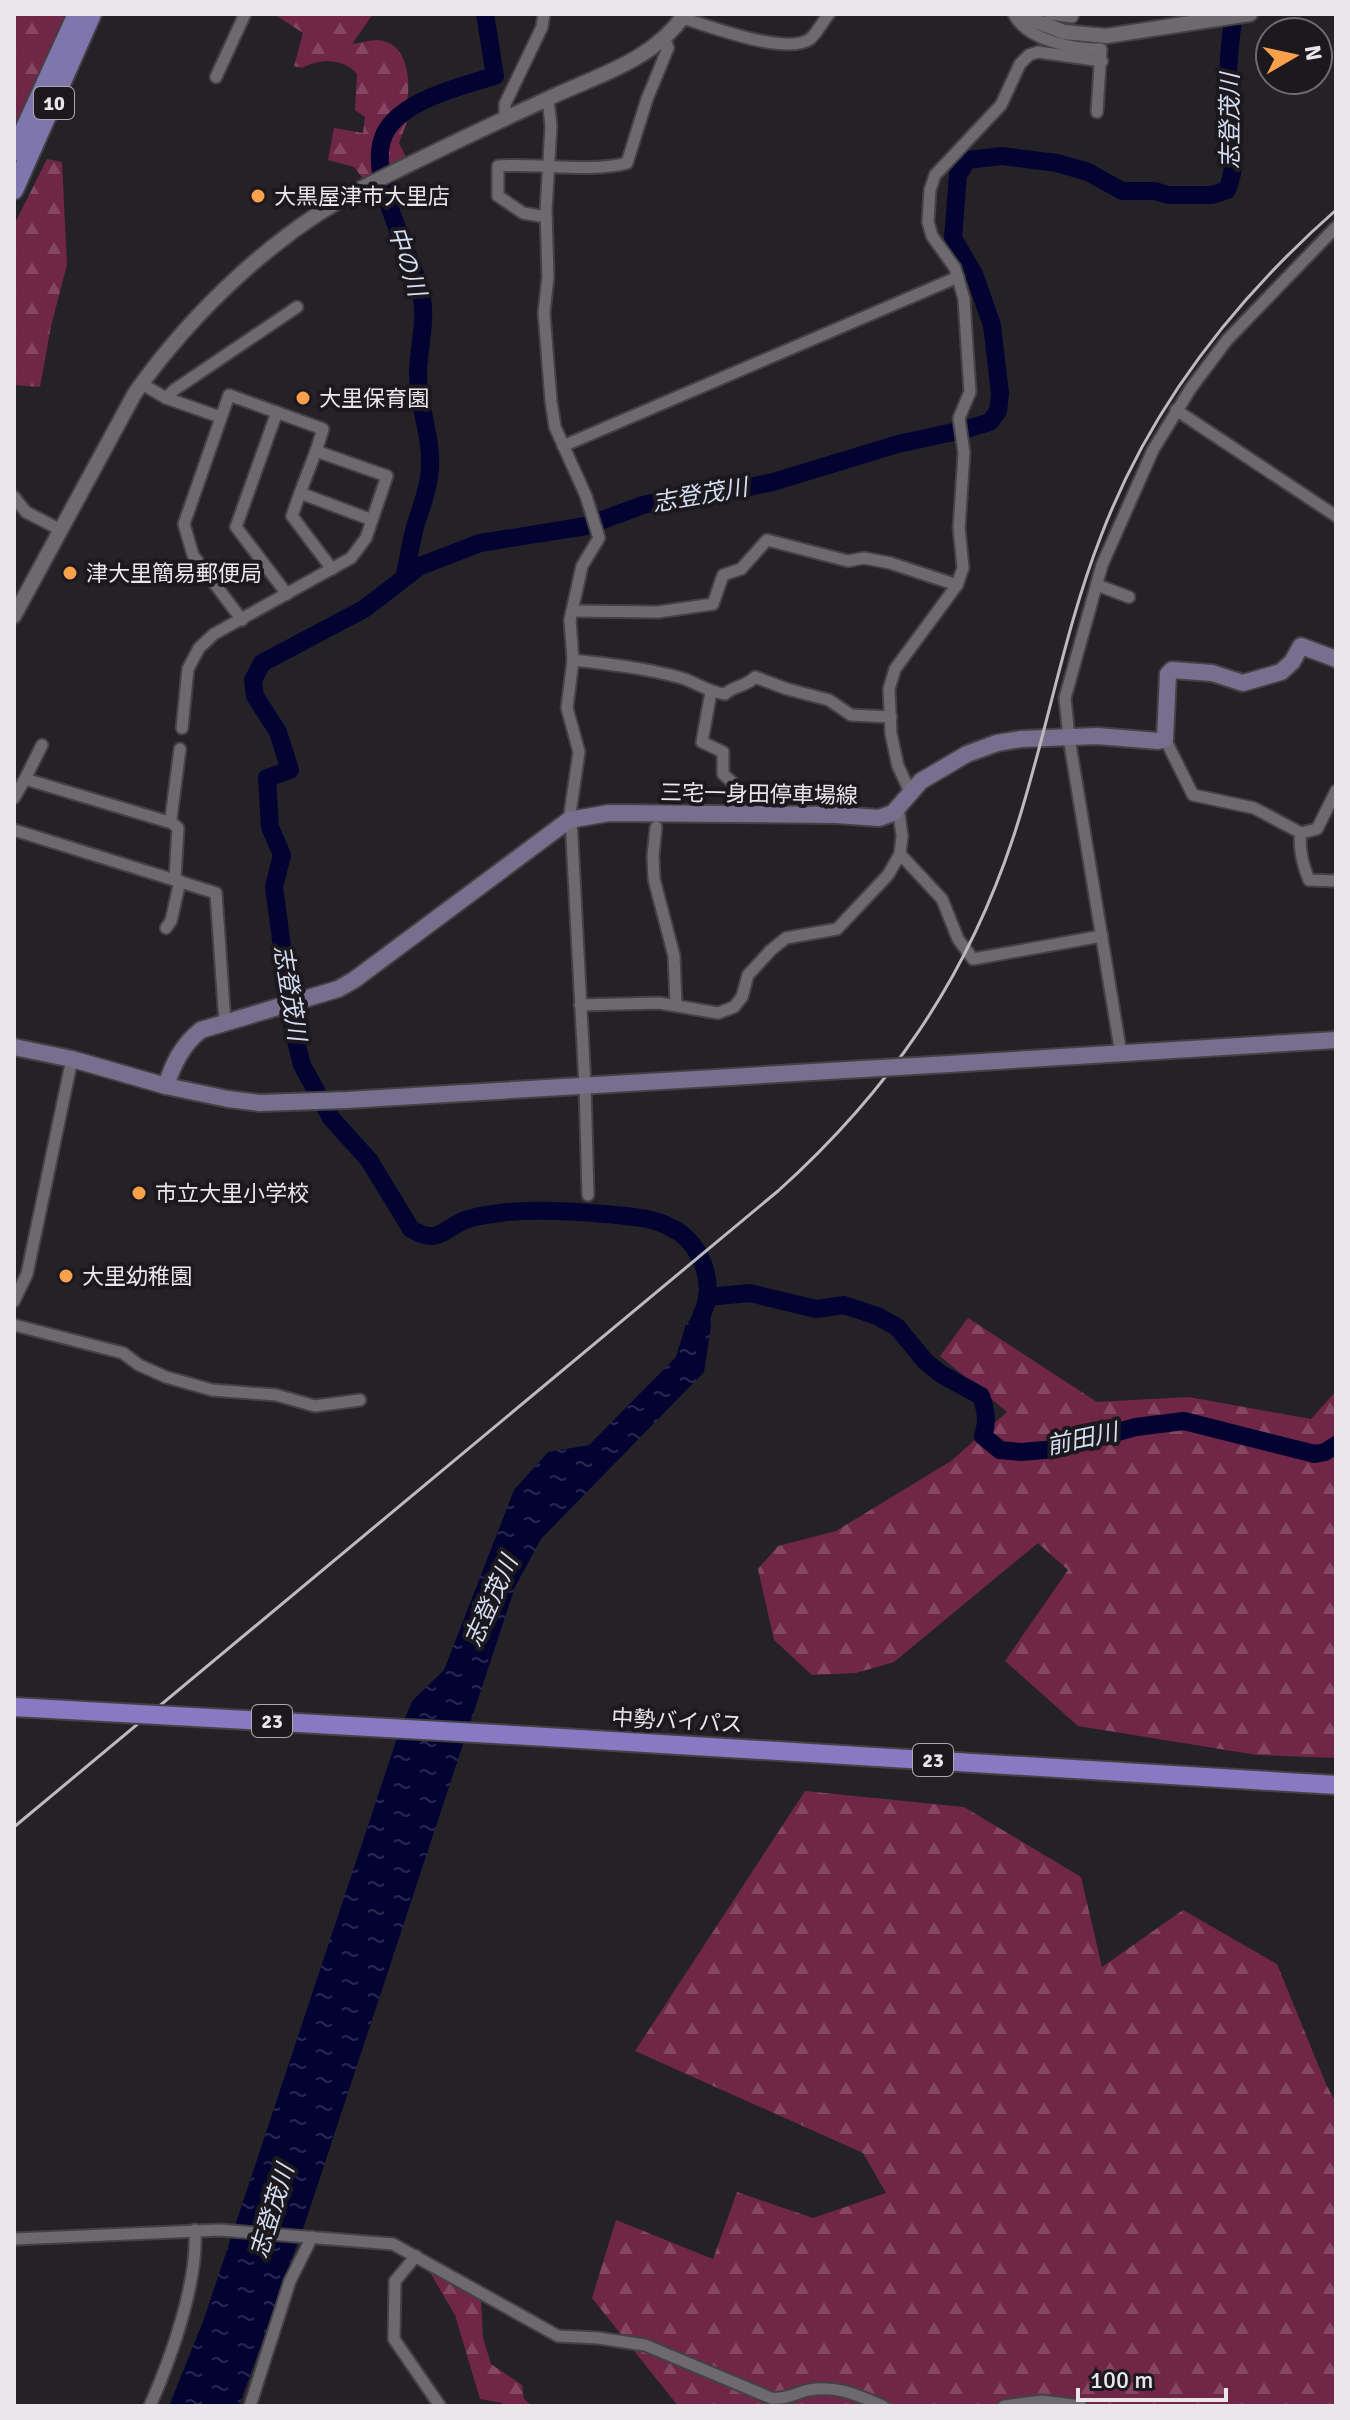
<svg xmlns="http://www.w3.org/2000/svg" width="1350" height="2420" font-family="Signika,'Noto Sans JP',sans-serif">
	<style>
		.forest { fill: url(#forest-firs) }
		.water { fill: url(#water-ripples) }
		.lines { fill: none; stroke-linecap: round; stroke-linejoin: round }
		.river { stroke: #030332; stroke-width: 18 }
		.minor-casing { stroke: #434144; stroke-width: 15 }
		.tertiary-casing { stroke: #434144; stroke-width: 18 }
		.secondary-casing { stroke: #434144; stroke-width: 20 }
		.primary-casing { stroke: #434144; stroke-width: 22 }
		.trunk-casing { stroke: #434144; stroke-width: 22 }
		.minor { stroke: #6c696f; stroke-width: 11 }
		.tertiary { stroke: #6c696f; stroke-width: 14 }
		.secondary { stroke: #766f8e; stroke-width: 16 }
		.primary { stroke: #8076ae; stroke-width: 18 }
		.trunk { stroke: #877ac3; stroke-width: 18 }
		.rail { stroke: #bcbabd; stroke-width: 3 }
		.secondary-bridge-casing { stroke: #434144; stroke-width: 20; stroke-linecap: butt }
		.trunk-bridge-casing { stroke: #434144; stroke-width: 22; stroke-linecap: butt }
		.secondary-bridge { stroke: #766f8e; stroke-width: 16 }
		.trunk-bridge { stroke: #877ac3; stroke-width: 18 }
		.poi-dot { fill: #f8a04b; stroke: #1c191e; stroke-width: 3 }
		.labels { text-anchor: middle; dominant-baseline: central; stroke-width: 8; stroke-linejoin: round; paint-order: stroke }
		.shield { fill: #1c191e; stroke: #aca9ad; stroke-width: 2 }
		.shield-label { font-size: 20px; font-weight: bold; fill: #e9e7ea }
		.poi-label { font-size: 22px; fill: #e9e7ea; stroke: #1c191e; text-anchor: start }
		.street-label { font-size: 22px; fill: #e9e7ea; stroke: #1c191e }
		.water-label { font-size: 24px; font-style: italic; fill: #d6def2; stroke: #1c191e }
	</style>
	<defs>
		<pattern id="forest-firs" width="22" height="20" patternUnits="userSpaceOnUse" patternTransform="scale(2)"><rect width="22" height="20" fill="#702647"/><path d="M5 1l3.5 6h-7zM16 11l3.5 6h-7z" fill="#844662"/></pattern>
		<pattern id="water-ripples" width="26" height="14" patternUnits="userSpaceOnUse" patternTransform="scale(2)"><rect width="26" height="14" fill="#030332"/><path d="M2 4q2-2 4 0t4 0M15 11q2-2 4 0t4 0" fill="none" stroke="#282850"/></pattern>
	</defs>
	<rect width="100%" height="100%" fill="#252227"/>
	<!-- forest -->
	<g class="forest">
		<polygon points="14,14 67,14 14,133"/>
		<path d="M274,14H373L352,44C360,43 370,40 378,40C408,42 411,81 407,102L439,90L440,97L409,116L399,143L407,159L364,180L354,167L328,160L334,128L363,133L365,117L355,110L357,74C343,57 319,59 302,68L294,66L303,33Z"/>
		<polygon points="47,159 62,162 67,265 51,326 40,387 14,385 14,225"/>
		<polygon points="968,1318 1097,1402 1188,1397 1311,1419 1336,1391 1336,1758 1257,1755 1078,1726 1005,1661 1068,1570 1038,1543 894,1662 856,1673 812,1675 774,1640 758,1569 778,1546 836,1531 951,1461 1007,1412 940,1356"/>
		<polygon points="805,1791 964,1807 1081,1877 1102,1967 1183,1910 1277,1964 1326,2084 1336,2103 1336,2406 678,2406 592,2298 616,2220 713,2259 737,2192 813,2218 886,2193 863,2153 635,2051"/>
		<polygon points="428,2269 481,2300 483,2338 491,2364 522,2385 524,2399 532,2406 504,2406 502,2403 480,2399 455,2315"/>
	</g>
	<!-- water -->
	<polygon class="water" points="709,1302 711,1327 704,1372 541,1539 515,1587 306,2220 239,2406 169,2406 204,2319 396,1741 412,1701 444,1670 514,1490 548,1452 589,1445 676,1357 686,1324"/>
	<g class="lines">
		<!-- river -->
		<g class="river">
			<path d="M405,575C408,559 411,543 415,527C421,507 429,489 430,468C432,435 417,404 418,371C419,344 427,321 421,293C410,250 366,176 384,135C399,101 462,86 495,76L485,14"/>
			<path d="M707,1297L750,1293L816,1309L844,1305L877,1316L897,1327L925,1361L941,1374L981,1396C986,1410 988,1422 983,1436L1000,1450L1021,1452L1056,1449L1136,1427L1184,1421L1315,1454L1325,1452L1336,1445"/>
			<path d="M697,1327C700,1318 706,1308 707,1298C711,1270 696,1239 670,1227C651,1217 626,1216 605,1214C572,1211 540,1209 507,1212C494,1214 478,1215 465,1220C442,1230 438,1245 411,1229L369,1160L331,1118L302,1065L293,1029L274,887L282,855L270,827L267,778L290,770L278,732L255,696L253,680L262,663L364,609L420,566L480,543L586,526L643,505L695,493L735,490L773,482L898,444L967,429L990,422L998,411L1000,394L992,325L974,274L953,238L958,175L967,160L1002,156L1057,163L1088,172L1122,191H1155L1168,195H1212L1227,190C1241,155 1228,142 1228,109C1227,77 1229,45 1234,14"/>
		</g>
		<defs>
			<g id="minor">
				<path d="M1014,14C1027,41 1074,49 1101,49L1097,112"/>
				<polyline points="1050,14 1072,17 1073,14"/>
				<path d="M682,18C710,26 785,56 810,39C817,33 823,21 829,14"/>
				<polyline points="216,77 245,14"/>
				<polyline points="548,99 551,126 546,210 548,277 544,313 551,401 555,427 586,496 599,538 582,566 570,620 573,660 567,708 579,752 569,820"/>
				<polyline points="505,119 505,104 542,27 544,14"/>
				<path d="M546,217L523,213L498,196V166C538,163 590,173 627,163L647,99L668,48L665,39"/>
				<polyline points="142,384 166,398 220,417"/>
				<polyline points="166,398 174,390 297,307"/>
				<polyline points="1176,410 1336,516"/>
				<polyline points="277,412 236,527 287,594"/>
				<polyline points="563,446 958,277"/>
				<polyline points="300,493 316,451"/>
				<polyline points="14,497 26,512 61,530"/>
				<polyline points="332,569 292,516 300,493 372,520"/>
				<polyline points="1097,585 1129,597"/>
				<polyline points="572,611 658,612 713,604 723,575 741,569 767,540 848,561 864,558 890,563 957,585"/>
				<path d="M573,660C609,664 644,668 678,677C695,681 706,692 725,694C735,685 746,687 755,677L787,689L829,700L851,715L891,717"/>
				<polyline points="711,692 702,742 723,752 723,774 742,791 739,815"/>
				<polyline points="182,728 188,669 199,648 214,634 351,558 366,538 387,476 316,451 323,429 229,395 184,524 193,555 242,620"/>
				<polyline points="1165,739 1193,795 1254,808 1301,833 1317,829 1336,791"/>
				<polyline points="25,779 42,745"/>
				<polyline points="910,792 898,766 891,734 889,689 895,669 957,585 963,568 959,528 964,453 959,418 970,392 964,299 955,268 932,236 928,222 930,190 935,175 1001,105 1020,64 1029,55 1038,52 1102,61"/>
				<polyline points="14,798 25,779 172,823"/>
				<polyline points="571,819 585,1085 588,1195"/>
				<polyline points="656,827 653,856 654,879 674,956 676,1004"/>
				<polyline points="14,830 216,893 225,1023"/>
				<path d="M1301,833C1298,849 1303,865 1309,880L1336,881"/>
				<polyline points="900,854 942,899 958,939 973,959 1102,936"/>
				<polyline points="175,879 178,828 172,823 171,818 180,749"/>
				<polyline points="166,928 171,921 180,881"/>
				<polyline points="580,1005 659,1003 718,1013 734,1007 742,997 748,975 771,950 786,938 837,929 888,875 900,854 902,836 898,806"/>
				<polyline points="1121,1054 1069,738 1065,698 1102,565 1153,450 1191,388 1227,340 1336,227"/>
				<polyline points="14,1301 27,1274 72,1059"/>
				<polyline points="14,1325 123,1353 139,1365 166,1377 212,1390 276,1395 315,1406 360,1400"/>
				<path d="M14,2239L220,2230L393,2244L558,2336L598,2338L645,2345L771,2398C785,2400 796,2393 809,2390C837,2385 857,2395 883,2406"/>
				<polyline points="416,2256 395,2281 394,2339 440,2406"/>
				<path d="M150,2406C171,2358 198,2283 195,2230"/>
				<polyline points="250,2406 290,2281 312,2237"/>
				<polyline points="1004,2406 1042,2401 1081,2406"/>
			</g>
			<g id="tertiary">
				<polyline points="1018,14 1064,32 1106,36 1250,14"/>
				<path d="M14,616L135,393C193,311 278,230 368,185C425,156 484,128 543,101C594,76 651,63 685,14"/>
			</g>
			<g id="secondary">
				<polyline points="14,1047 72,1059 166,1086 228,1099 260,1103 347,1100 846,1070"/>
				<polyline points="949,1064 1336,1040"/>
				<path d="M166,1086C173,1064 182,1045 201,1030L338,989L354,980L569,820L609,813L836,815L879,818L893,813L921,781L967,754L997,743L1021,739L1097,736L1158,741L1165,739L1168,674L1172,670L1212,673L1243,683L1281,672L1292,662L1301,646L1336,659"/>
			</g>
			<g id="primary">
				<polyline points="14,152 77,14"/>
				<polyline points="14,190 92,14"/>
			</g>
			<polyline id="trunk" points="530,1736 1336,1785"/>
		</defs>
		<!-- minor casing -->
		<use href="#minor" class="minor-casing"/>
		<!-- tertiary casing -->
		<use href="#tertiary" class="tertiary-casing"/>
		<!-- secondary casing -->
		<use href="#secondary" class="secondary-casing"/>
		<!-- primary casing -->
		<use href="#primary" class="primary-casing"/>
		<!-- trunk casing -->
		<use href="#trunk" class="trunk-casing"/>
		<!-- minor -->
		<use href="#minor" class="minor"/>
		<!-- tertiary -->
		<use href="#tertiary" class="tertiary"/>
		<!-- secondary -->
		<use href="#secondary" class="secondary"/>
		<!-- primary -->
		<use href="#primary" class="primary"/>
		<!-- trunk -->
		<use href="#trunk" class="trunk"/>
		<!-- rail -->
		<path class="rail" d="M14,1827L778,1191C888,1092 966,980 1013,838C1046,739 1063,633 1101,536C1150,407 1233,301 1336,210"/>
		<defs>
			<polyline id="secondary-bridge" points="846,1070 949,1064"/>
			<polyline id="trunk-bridge" points="14,1707 530,1736"/>
		</defs>
		<!-- secondary-bridge casing -->
		<use href="#secondary-bridge" class="secondary-bridge-casing"/>
		<!-- trunk-bridge casing -->
		<use href="#trunk-bridge" class="trunk-bridge-casing"/>
		<!-- secondary-bridge -->
		<use href="#secondary-bridge" class="secondary-bridge"/>
		<!-- trunk-bridge -->
		<use href="#trunk-bridge" class="trunk-bridge"/>
	</g>
	<!-- markers -->
	<g class="poi-dot">
		<circle cx="258" cy="196" r="8"/>
		<circle cx="303" cy="398" r="8"/>
		<circle cx="70" cy="573" r="8"/>
		<circle cx="139" cy="1193" r="8"/>
		<circle cx="66" cy="1276" r="8"/>
	</g>
	<g class="labels">
		<!-- shield labels -->
		<g class="shield">
			<rect x="34" y="87" width="40" height="32" rx="6"/>
			<rect x="252" y="1705" width="40" height="32" rx="6"/>
			<rect x="913" y="1744" width="40" height="32" rx="6"/>
		</g>
		<g class="shield-label">
			<text x="54" y="103">10</text>
			<text x="272" y="1721">23</text>
			<text x="933" y="1760">23</text>
		</g>
		<!-- poi labels -->
		<g class="poi-label">
			<text x="274" y="196">大黒屋津市大里店</text>
			<text x="319" y="398">大里保育園</text>
			<text x="86" y="573">津大里簡易郵便局</text>
			<text x="155" y="1193">市立大里小学校</text>
			<text x="82" y="1276">大里幼稚園</text>
		</g>
		<!-- street labels -->
		<g class="street-label">
			<text transform="translate(759 794) rotate(1)">三宅一身田停車場線</text>
			<text transform="translate(677 1721) rotate(3)">中勢バイパス</text>
		</g>
		<!-- water labels -->
		<g class="water-label">
			<text transform="translate(1230 121) rotate(-90)">志登茂川</text>
			<text transform="translate(407 261) rotate(72)">中の川</text>
			<text transform="translate(700 495) rotate(-10)">志登茂川</text>
			<text transform="translate(290 993) rotate(81)">志登茂川</text>
			<text transform="translate(1082 1439) rotate(-12)">前田川</text>
			<text transform="translate(491 1601) rotate(-66)">志登茂川</text>
			<text transform="translate(272 2211) rotate(-73)">志登茂川</text>
		</g>
	</g>
	<!-- border -->
	<rect width="1350" height="2420" fill="none" stroke="#e9e7ea" stroke-width="32"/>
	<!-- north arrow -->
	<g transform="translate(1294 56) rotate(81)"><circle r="38" fill="#1c191e" stroke="#6e6b70" stroke-width="2"/>
	<path d="M0-6L14 30L0 20L-14 30Z" fill="#f8a04b"/>
	<text y="-12" font-size="22" font-weight="bold" text-anchor="middle" fill="#e9e7ea">N</text>
	</g>
	<!-- scale -->
	<path d="M1078 2388v12h148v-12" fill="none" stroke="#e9e7ea" stroke-width="4"/>
	<text x="1090" y="2388" font-size="24" fill="#e9e7ea" stroke="#1c191e" stroke-width="6" paint-order="stroke">100 m</text>
</svg>
